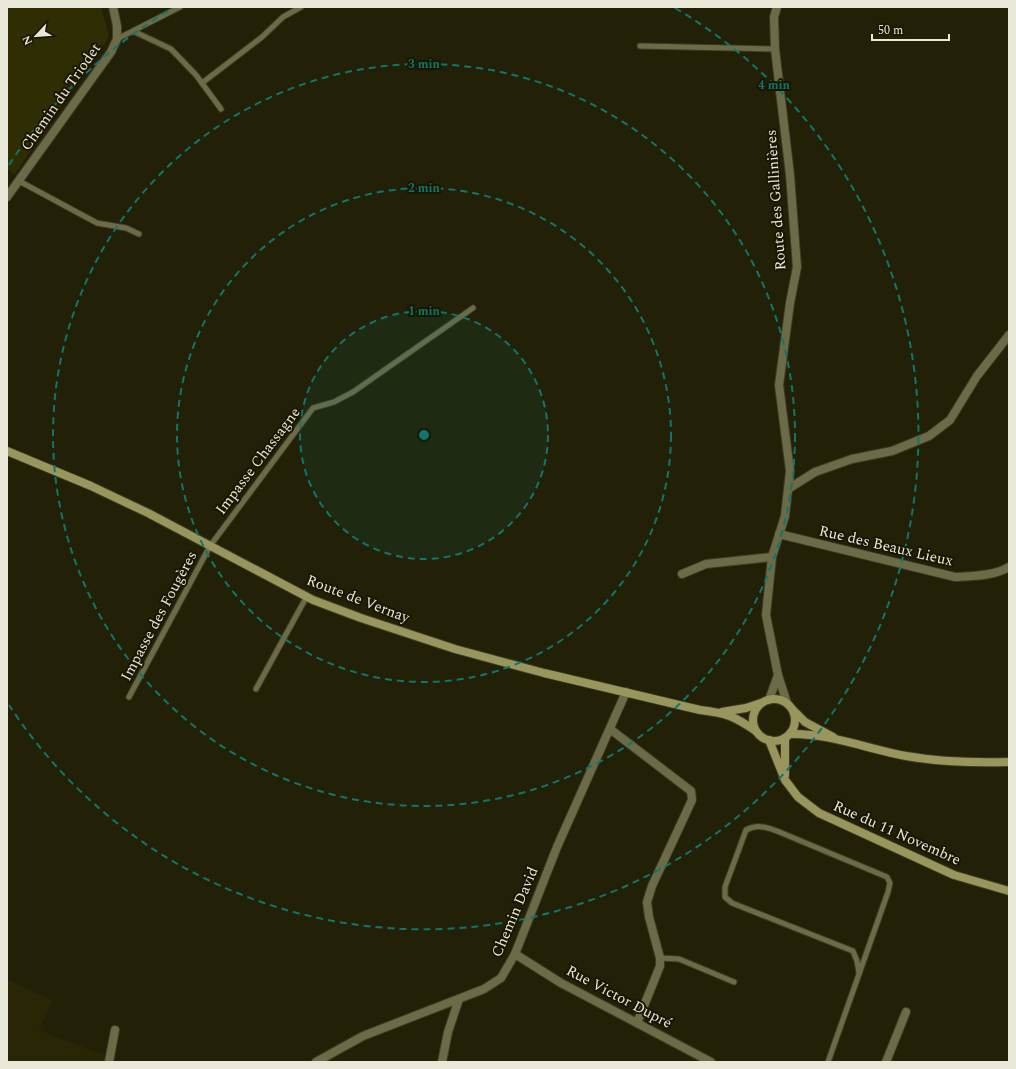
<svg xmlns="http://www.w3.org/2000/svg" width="1016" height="1069" font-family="Spectral,serif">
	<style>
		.built { fill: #282604 }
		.green { fill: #2f2d04 }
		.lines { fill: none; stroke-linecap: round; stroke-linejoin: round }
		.lane-casing { stroke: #3e3c24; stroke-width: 7 }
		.street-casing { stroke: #3e3c24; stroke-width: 10 }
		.secondary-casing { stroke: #3e3c24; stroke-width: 10 }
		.lane { stroke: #6c6b48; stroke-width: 5 }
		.street { stroke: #6c6b48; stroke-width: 8 }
		.secondary { stroke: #99965d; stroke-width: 8 }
		.ring { fill: none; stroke: #0f766e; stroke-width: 2; stroke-dasharray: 7 5 }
		.labels { text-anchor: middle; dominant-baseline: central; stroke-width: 4; stroke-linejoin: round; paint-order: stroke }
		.street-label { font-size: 15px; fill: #e8e7d8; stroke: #191701 }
		.centre { fill: #0f766e; stroke: #191701; stroke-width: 2 }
		.ring-label { font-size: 12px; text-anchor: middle; font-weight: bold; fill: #0f766e; stroke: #191701; stroke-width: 4; stroke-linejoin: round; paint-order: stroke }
	</style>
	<rect width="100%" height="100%" fill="#222007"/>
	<!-- built -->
	<polygon class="built" points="7,979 52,1000 39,1030 110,1057 109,1062 7,1062"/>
	<!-- green -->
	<polygon class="green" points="7,7 101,7 109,37 14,175 7,168"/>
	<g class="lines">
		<defs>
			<g id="lane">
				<polyline points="133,31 171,49 196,75 221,109"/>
				<polyline points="117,39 180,7"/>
				<polyline points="640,46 775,49"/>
				<polyline points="202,83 262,37 283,17 301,7"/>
				<polyline points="19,181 97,223 126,228 139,234"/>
				<polyline points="256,689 307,596"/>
				<polyline points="129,697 210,546 313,408 334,402 353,392 473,308"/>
				<polyline points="660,958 679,959 734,982"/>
				<path d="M828,1062L888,892L890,883L887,877L777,831C765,827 758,824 746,830L725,887V897L732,903L853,951L857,961L859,973"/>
			</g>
			<g id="street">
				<polyline points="777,7 774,17 775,49 790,175 797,267 790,303 779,385 790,471 785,516 772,557 766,615 778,675 787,703"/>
				<polyline points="7,197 111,52 117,39 117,26 113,7"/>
				<polyline points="788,489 815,472 852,459 892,451 929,436 950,420 977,376 1009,335"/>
				<path d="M779,534L955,577C972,576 994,576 1009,567"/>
				<polyline points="682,574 706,564 772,557"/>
				<polyline points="769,700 778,675"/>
				<polyline points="610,729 691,791 692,800 652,886 647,902 649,917 660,958 660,966 637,1023"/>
				<polyline points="515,954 561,983 711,1062"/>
				<polyline points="109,1062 115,1030"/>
				<polyline points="316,1062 363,1036 484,989 501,978 515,954 557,847 626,692"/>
				<polyline points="442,1062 448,1032 459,999"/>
				<polyline points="886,1062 906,1012"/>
			</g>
			<g id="secondary">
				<path d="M7,451L91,486L148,513L313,600L361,618L455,649L544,673L700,710C726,713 734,716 756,731"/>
				<circle cx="774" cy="720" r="21"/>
				<polyline points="793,710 805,722 833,737"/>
				<polyline points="722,712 746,708 761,703"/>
				<path d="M790,734C829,733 868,749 906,756C940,762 975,763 1009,762"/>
				<polyline points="785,738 785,775"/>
				<polyline points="769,740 785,780 798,797 819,813 954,875 1009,891"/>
			</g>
		</defs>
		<!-- lane casing -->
		<use href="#lane" class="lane-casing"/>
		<!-- street casing -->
		<use href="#street" class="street-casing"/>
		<!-- secondary casing -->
		<use href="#secondary" class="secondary-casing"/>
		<!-- lane -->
		<use href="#lane" class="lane"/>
		<!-- street -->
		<use href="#street" class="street"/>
		<!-- secondary -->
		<use href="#secondary" class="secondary"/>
	</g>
	<!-- distance rings -->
	<circle cx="424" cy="435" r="124" fill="#0f766e" fill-opacity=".12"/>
	<g class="ring">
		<circle cx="424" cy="435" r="124"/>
		<circle cx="424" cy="435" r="247"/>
		<circle cx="424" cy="435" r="371"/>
		<path d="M9 165A495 495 0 0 1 173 8M675 8A495 495 0 1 1 9 705"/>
	</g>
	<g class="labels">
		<!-- street labels -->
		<g class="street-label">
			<text transform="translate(61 97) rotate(-55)">Chemin du Triodet</text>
			<text transform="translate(776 200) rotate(-94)">Route des Gallinières</text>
			<text transform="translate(258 461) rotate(-53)">Impasse Chassagne</text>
			<text transform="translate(886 546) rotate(13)">Rue des Beaux Lieux</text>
			<text transform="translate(358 599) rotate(21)">Route de Vernay</text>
			<text transform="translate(159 616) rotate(-62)">Impasse des Fougères</text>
			<text transform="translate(897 833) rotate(24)">Rue du 11 Novembre</text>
			<text transform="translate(515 912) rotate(-67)">Chemin David</text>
			<text transform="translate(619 997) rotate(28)">Rue Victor Dupré</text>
		</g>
	</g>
	<circle cx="424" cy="435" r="6" class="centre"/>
	<g class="ring-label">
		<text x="424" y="68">3 min</text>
		<text x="774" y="89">4 min</text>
		<text x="424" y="192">2 min</text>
		<text x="424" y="315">1 min</text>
	</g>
	<!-- border -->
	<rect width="1016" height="1069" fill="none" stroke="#e8e7d8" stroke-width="16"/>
	<!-- north arrow -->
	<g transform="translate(36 36) rotate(244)" stroke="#191701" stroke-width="3" paint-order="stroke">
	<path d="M0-3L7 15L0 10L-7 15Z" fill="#e8e7d8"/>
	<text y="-6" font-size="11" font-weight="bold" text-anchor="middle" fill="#e8e7d8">N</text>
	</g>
	<!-- scale -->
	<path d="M872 34v6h77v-6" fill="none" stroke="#e8e7d8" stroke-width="2"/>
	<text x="878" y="34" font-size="12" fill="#e8e7d8" stroke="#191701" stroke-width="3" paint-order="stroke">50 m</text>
</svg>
